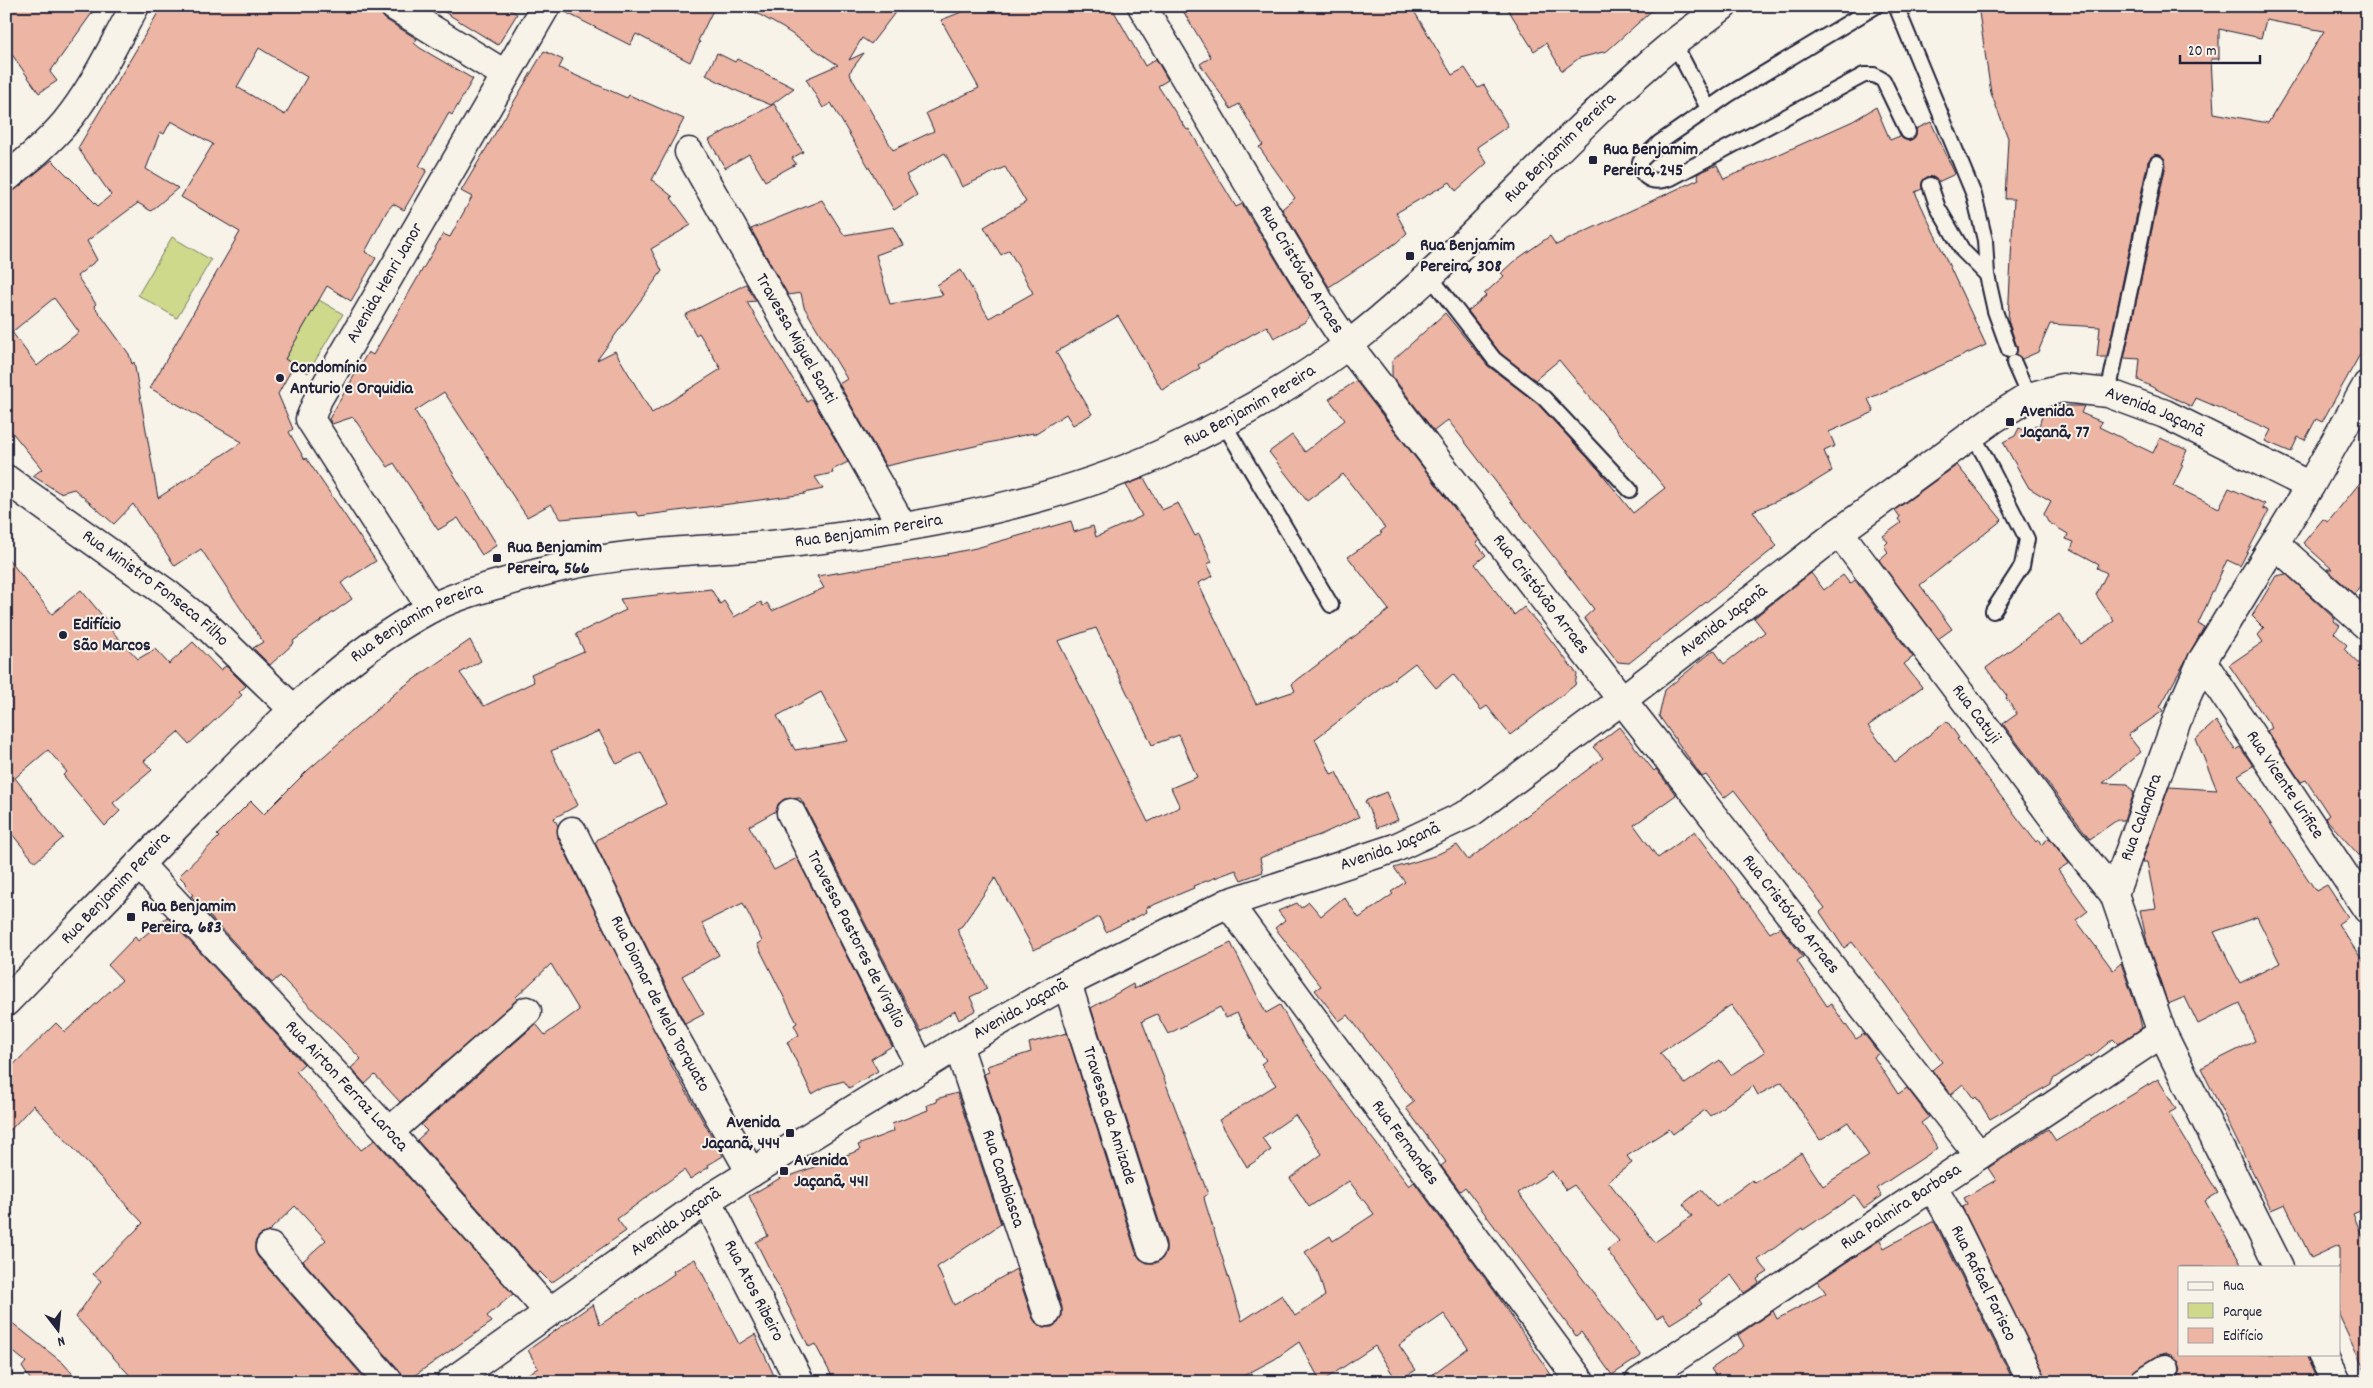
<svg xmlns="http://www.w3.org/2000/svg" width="2373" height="1388" font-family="Dekko,sans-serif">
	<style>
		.green { fill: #ced98c; stroke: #787e64 }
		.building { fill: #edb5a3; stroke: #22223b; fill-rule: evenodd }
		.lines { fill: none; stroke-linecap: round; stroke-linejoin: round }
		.lane-casing { stroke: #22223b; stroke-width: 18 }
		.street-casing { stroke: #22223b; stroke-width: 31 }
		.secondary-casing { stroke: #22223b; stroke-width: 31 }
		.primary-casing { stroke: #22223b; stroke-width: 31 }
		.lane { stroke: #f7f3e8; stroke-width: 14 }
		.street { stroke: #f7f3e8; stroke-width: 28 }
		.secondary { stroke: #f7f3e8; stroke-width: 28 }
		.primary { stroke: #f7f3e8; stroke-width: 28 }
		.poi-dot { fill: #22223b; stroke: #f7f3e8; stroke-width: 2 }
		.labels { text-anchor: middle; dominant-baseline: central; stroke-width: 4; stroke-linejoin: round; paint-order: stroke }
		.street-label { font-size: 18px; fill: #22223b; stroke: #f7f3e8 }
		.poi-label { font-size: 18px; font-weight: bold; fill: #22223b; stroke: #f7f3e8; text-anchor: start }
	</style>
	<rect width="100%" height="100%" fill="#f7f3e8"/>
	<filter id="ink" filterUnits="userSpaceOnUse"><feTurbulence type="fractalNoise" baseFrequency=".02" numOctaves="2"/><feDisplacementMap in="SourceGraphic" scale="10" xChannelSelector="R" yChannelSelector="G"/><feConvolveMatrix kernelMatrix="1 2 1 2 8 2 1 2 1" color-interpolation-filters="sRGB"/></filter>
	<g filter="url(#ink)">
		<!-- green -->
		<g class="green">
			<polygon points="172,237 211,260 177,318 138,295"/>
			<polygon points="319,300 343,314 308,373 285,359"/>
		</g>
		<!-- building -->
		<g class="building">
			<polygon points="6,6 97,6 50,72 57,81 39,93 6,46"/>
			<path d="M162,6H378L381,14L385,19L417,39L414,43L420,48L473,79L452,115L449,113L419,166L427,170L404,210L393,204L387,211L365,252L376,258L351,301L327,286L285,359L294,365L278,394L293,429L289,432L305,460L306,458L376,561L341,583L352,599L293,641L294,643L270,665L253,648L263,642L201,549L175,566L133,504L114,524L74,489L60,493L33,476L42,469L6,425V197L52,160L98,206L111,195L78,148ZM259,48L307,77L285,115L237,87ZM171,121L213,144L181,197L240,232L150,388L242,442L158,498L134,362L132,364L129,354L94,306L96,304L77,276L97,260L87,241L138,203L151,211L178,188L146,169L160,132L164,134ZM54,298L79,332L37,366L12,332Z"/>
			<polygon points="424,6 504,6 517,14 498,45 438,8 435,13"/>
			<polygon points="562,6 715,6 698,41 700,42 690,62 636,34 630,45 561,10"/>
			<polygon points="744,6 900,6 871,44 862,38 849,60 864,53 849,73 893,150 934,131 926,113 979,88 941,20 977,6 1111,6 1145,66 1156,59 1168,80 1158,86 1187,130 1189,129 1236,207 1242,204 1310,316 1305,322 1274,338 1267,326 1198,365 1200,368 1162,390 1118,316 1056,352 1092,414 1073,425 1066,414 1033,435 1033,433 886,466 839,384 847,379 804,307 801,293 788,295 751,229 822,200 844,235 893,227 903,245 876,255 890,304 943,295 937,285 961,270 989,318 1033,293 1009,250 1001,255 984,227 1026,202 1005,167 962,187 945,153 906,175 917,195 894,210 831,103 823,108 806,79 838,65 783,28"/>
			<polygon points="1180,6 1411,6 1452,75 1465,68 1478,88 1484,85 1508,126 1477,147 1487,163 1456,191 1450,182 1396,213 1407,233 1396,243 1329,287 1282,209 1295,198 1259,147 1263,145 1239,104 1231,109 1200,64 1211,57"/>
			<polygon points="1506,6 1657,6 1607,51 1579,58 1562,71 1546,43 1534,51"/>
			<path d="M1978,6H2367V342L2322,422L2316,419L2305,440L2298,437L2291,452L2265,441L2271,430L2196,398L2192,407L2138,380L2140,359L2124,358L2166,165L2165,160L2159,155H2154L2148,161L2107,357H2097L2100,327L2050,324L2038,352L2022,359L2016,355L2017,347L2008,320L2014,199H2005L2008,138L1991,93ZM2266,20L2324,31L2268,123L2214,113L2211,59H2219V29L2261,38Z"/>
			<polygon points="544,51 563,60 559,68 627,98 629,95 684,119 652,180 673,197 671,198 691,225 651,249 662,271 597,360 615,351 652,413 721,369 699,333 696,335 685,315 746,284 756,301 747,302 760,325 807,402 812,399 848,462 832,470 833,473 815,477 823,489 804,493 805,494 639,516 636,512 561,519 551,504 527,517 444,392 415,411 497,545 482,555 458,518 438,530 394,463 388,467 353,417 332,424 329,419 368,352 373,355 443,234 450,237 472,197 461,191"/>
			<polygon points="717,53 735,62 737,59 794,88 771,105 737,91 706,75"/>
			<polygon points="774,104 803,152 792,158 796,164 765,181 749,154 725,168 709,140"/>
			<polygon points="1876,107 1890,140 1900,136 1904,139 1911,140 1915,136 1916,129 1931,122 1955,174 1938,182 1932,177 1927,177 1922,183 1922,189 1915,192 1986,345 1868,399 1874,412 1829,432 1835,446 1824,451 1832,471 1798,492 1753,511 1777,546 1629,663 1618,662 1584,618 1594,609 1448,420 1434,431 1392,376 1392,361 1445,313 1488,366 1538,404 1599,470 1633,513 1665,488 1559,360 1535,380 1500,353 1468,311 1486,296 1484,294 1504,276 1501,273 1513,262 1550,236 1556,245 1699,179 1697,174 1717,165 1724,179 1853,121"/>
			<path d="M1356,381L1479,540L1476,543L1486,555L1475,564L1514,615L1524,607L1540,626L1577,674L1575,685L1510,735L1487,706L1481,710L1453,674L1436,688L1415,663L1315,739L1331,774L1336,772L1359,817L1320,835L1295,843L1260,858L1263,872L1241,880L1236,870L1193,886L1194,888L1146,908L1147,912L1106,932L1099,917L1034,950L995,878L962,926L957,929L987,989L970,997L976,1010L959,1020L955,1011L921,1032L805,806L800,798L784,799L778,804L776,811L749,826L774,870L797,858L892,1046L871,1059L878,1071L849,1088L844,1081L826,1086L812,1094L787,1042L799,1035L794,1025L797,1023L757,944L762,941L743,903L702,923L719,955L682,976L704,1014L685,1024L681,1016L595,843L598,839L666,804L641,752L617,764L599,731L551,751L578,805L554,818L558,826V838L667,1055L666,1056L723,1156L708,1165L709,1167L690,1179L684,1170L648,1196L617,1219L626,1231L551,1283L540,1272L537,1275L417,1140L427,1131L421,1125L536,1024L545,1035L579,1010L551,964L516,997L518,999L400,1102L375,1075L365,1084L351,1068L361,1059L344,1041L280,976L272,983L191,896L193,895L185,886L187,884L179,876L219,837L217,835L251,801L264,814L307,771L400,689L470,640L481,661L460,673L484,706L534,682L531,674L584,651L576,634L626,610L620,599L711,589L720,604L724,601L734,617L761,602L763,606L767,603L772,611L824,588L817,576L948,555L947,554L976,548L1071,521L1074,532L1093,526L1096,537L1142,516L1126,485L1144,478L1162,510L1178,503L1195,536L1199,534L1212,562L1207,564L1213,576L1198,583L1256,704L1295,691L1292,684L1389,610L1348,557L1382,533L1380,532L1385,528L1343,474L1307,501L1269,452L1292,435L1305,452L1345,420L1329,399ZM1096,628L1152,745L1179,735L1197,777L1171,788L1180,807L1148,822L1058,641ZM821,692L848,741L795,750L777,716Z"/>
			<polygon points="2063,406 2084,406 2081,413 2102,422 2099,427 2153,453 2160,438 2187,450 2181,464 2183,465 2173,486 2219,508 2229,488 2265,504 2263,508 2269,511 2240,566 2227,560 2198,624 2204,627 2160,707 2163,711 2128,735 2141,752 2103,783 2128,784 2134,793 2124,820 2117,820 2090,839 2003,724 2017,714 2006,698 2007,696 1986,668 2059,614 2081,644 2114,621 2096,595 2107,573 2097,568 2099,564 2071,549 2074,542 2066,539 2068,534 2048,522 2044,514 2051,501 2029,488 2003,442 2015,436 2019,428 2032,433 2035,425 2039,426 2044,410"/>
			<polygon points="1957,465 2002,520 1920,585 1952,629 1938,639 1879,560 1888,552 1884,546 1888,542 1883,536 1901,523 1898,519 1900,517 1895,510"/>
			<polygon points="2367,474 2367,577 2354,594 2327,569 2332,569 2303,543 2323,519 2328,522"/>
			<polygon points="6,556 52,614 81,590 111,626 109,628 138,659 155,649 169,664 193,642 220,670 226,666 246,686 239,692 242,695 189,744 178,732 144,761 152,770 113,803 120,811 105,826 63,775 67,772 48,750 15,778 63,838 35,862 6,827"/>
			<polygon points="1811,573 1824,590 1843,575 1850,584 1855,580 1913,657 1904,664 1922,687 1868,726 1895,762 1947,721 1959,738 1957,739 2036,842 2038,840 2041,845 2049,838 2069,863 2058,870 2088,911 2076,920 2113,970 2121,963 2139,1015 2142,1028 2118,1044 2113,1039 2091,1057 2090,1055 2053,1079 2051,1084 1990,1119 1976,1097 1974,1099 1963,1084 1951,1094 1932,1070 1942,1062 1885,984 1852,942 1844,948 1820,912 1825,908 1734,790 1724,798 1706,775 1702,777 1659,716 1665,690 1714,650 1724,664 1765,632 1754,618"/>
			<polygon points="2286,574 2335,619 2334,621 2340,626 2334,633 2347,645 2344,649 2367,671 2367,864 2327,820 2325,818 2329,815 2306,780 2301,782 2267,731 2272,728 2229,665 2263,642 2258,635 2264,628 2252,616 2276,576"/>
			<path d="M2216,721L2235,750L2240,747L2253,766L2238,775L2316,891L2327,885L2348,917L2338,924L2367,967V1208L2353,1214L2367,1247V1375L2339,1315V1245L2311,1258L2285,1204L2271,1210L2201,1068L2255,1041L2240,1003L2198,1024L2185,997L2168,1004L2147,942L2140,910L2156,908L2147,862H2142L2169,787L2217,790L2196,739ZM2257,917L2280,963L2240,983L2214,932Z"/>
			<path d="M1619,727L1654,771L1656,769L1676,795L1634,825L1658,858L1695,831L1770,933L1780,927L1803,957L1797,961L1827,1006L1831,1004L1856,1039L1864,1034L1879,1053L1874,1057L1898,1094L1907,1088L1929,1117L1921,1123L1938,1148L1877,1188L1882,1196L1864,1208L1855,1195L1803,1230L1802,1228L1758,1260L1768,1272L1757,1279L1759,1283L1744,1293L1731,1275L1699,1300L1702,1304L1670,1324L1663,1314L1657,1319L1607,1250L1619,1241L1574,1185L1566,1190L1552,1171L1518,1193L1641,1356L1612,1375L1581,1332L1576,1336L1465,1187L1460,1191L1441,1166L1446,1162L1406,1108L1414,1102L1348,1015L1339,1021L1315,990L1321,986L1275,928L1285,920L1278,911L1297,903L1301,908L1309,902L1321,916L1344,897L1359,918L1393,894L1391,892L1405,882L1394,868L1434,856L1457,845L1468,860L1603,758L1593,747ZM1731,1005L1765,1052L1731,1075L1720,1060L1685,1084L1660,1053ZM1782,1082L1820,1140L1848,1122L1869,1156L1823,1186L1801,1153L1755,1183L1752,1180L1716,1207L1701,1190L1683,1204L1692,1216L1655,1242L1608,1181L1632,1163L1627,1156L1669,1129L1673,1134L1705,1110L1710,1116L1753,1086L1758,1095Z"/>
			<polygon points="1386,792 1398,820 1377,828 1365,801"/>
			<polygon points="167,917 304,1064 296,1071 361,1150 375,1140 513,1294 487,1316 492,1322 405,1382 401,1372 303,1261 326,1240 295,1206 268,1232 259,1236 255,1242 255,1251 258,1257 368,1382 136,1382 76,1317 101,1281 93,1274 143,1223 33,1105 6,1135 6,1072 56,1023 65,1032 122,980 108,965 135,937 138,941"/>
			<path d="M1231,943L1266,1013L1280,1005L1296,1034L1355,1116L1409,1186L1414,1182L1495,1292L1556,1382H1422L1468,1348L1444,1314L1399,1345L1416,1370L1397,1381L1375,1346L1321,1382L1299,1342L1275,1359L1232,1382H835L815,1344L809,1347L756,1242L768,1236L749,1196L789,1173L790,1176L860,1150L858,1145L894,1131L892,1124L928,1110L927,1105L937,1102L936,1099L957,1093L1001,1224L937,1267L954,1305L1016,1269L1032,1317L1036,1323L1043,1327H1052L1058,1323L1062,1316V1307L984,1074L989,1072L987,1066L1031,1052L1029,1043L1067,1033L1136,1253L1140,1259L1147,1263H1156L1162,1259L1166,1252V1243L1091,1008L1133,984L1134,989ZM1220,1007L1226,1018L1237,1013L1252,1040L1266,1060L1261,1064L1276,1085L1219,1120L1247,1167L1271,1150L1262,1138L1295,1115L1322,1154L1290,1178L1309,1207L1349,1181L1374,1214L1333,1241L1330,1236L1305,1252L1318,1272L1325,1296L1295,1316L1282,1295L1242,1321L1205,1202L1204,1197L1208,1194L1142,1021L1157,1014L1168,1034Z"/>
			<polygon points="2158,1079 2176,1109 2169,1113 2218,1193 2205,1201 2243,1267 2179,1267 2179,1354 2305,1354 2318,1382 2174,1382 2179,1376 2181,1369 2178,1361 2173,1356 2165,1353 2157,1356 2136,1369 2131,1374 2128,1382 2047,1382 1962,1207 1967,1204 1964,1198 1996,1180 1988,1168 2048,1129 2056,1141"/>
			<polygon points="1934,1221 2014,1382 1720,1382 1711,1369 1744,1346 1738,1335 1773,1311 1777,1319 1826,1293 1818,1281 1880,1240 1884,1248"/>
			<polygon points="695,1259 739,1344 755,1334 777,1382 514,1382 538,1368 528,1350 593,1304 600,1325 674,1274 673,1271"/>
			<polygon points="6,1318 63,1363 80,1382 32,1382 22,1367 26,1362 6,1346"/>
		</g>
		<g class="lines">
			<defs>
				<g id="lane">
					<path d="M1876,6L1728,95L1659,143L1640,161V168C1646,182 1657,183 1671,178L1864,75H1874L1883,80L1908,132"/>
					<polyline points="1896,6 1974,195 1985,240 1987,275 1995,311 2009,350"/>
					<polyline points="1674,43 1708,108"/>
					<polyline points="1930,185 1938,208 1963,251 1987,275"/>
					<polyline points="1429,275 1494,359 1544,398 1630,490"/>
					<polyline points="2014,363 2029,397"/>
					<polyline points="2108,393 2157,163"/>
					<polyline points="1224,424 1331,605"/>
					<polyline points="1972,435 1983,453 2027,539 2022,566 1993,611"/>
				</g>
				<g id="street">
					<polyline points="394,6 506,75"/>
					<path id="s1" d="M1142,6L1325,311L1348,345L1622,700L1979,1155"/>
					<path id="s2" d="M689,152L902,526"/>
					<path d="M6,178C27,161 48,143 65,123C94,88 113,45 135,6"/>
					<path id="s3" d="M6,479L169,595L207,626L294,710"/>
					<path id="s4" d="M1839,532L2067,836L2114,894"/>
					<polyline points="2275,544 2367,626"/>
					<path id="s5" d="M431,608L310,419L318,399L546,6"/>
					<path id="s6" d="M2202,661L2367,909"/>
					<path id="s7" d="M791,813L921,1068"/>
					<path id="s8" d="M572,831L667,1023L751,1173"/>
					<path id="s9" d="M139,864L389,1132L549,1312"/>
					<path id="s10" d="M1228,903L1581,1382"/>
					<path id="s11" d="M1067,983L1151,1248"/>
					<path id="s12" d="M958,1045L1047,1312"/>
					<polyline points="389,1132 527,1011"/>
					<path id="s13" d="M1932,1186L1951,1219L2032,1382"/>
					<path id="s14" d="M707,1200L800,1382"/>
					<polyline points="270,1247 389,1382"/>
					<path id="s15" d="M2279,1267L2162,1033L2114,894L2181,709L2202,661L2310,486"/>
					<polyline points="2322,1354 2336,1382"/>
					<path id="s16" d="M1639,1382L2162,1033"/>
					<polyline points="2144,1382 2165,1369"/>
				</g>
				<g id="secondary">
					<path id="s17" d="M451,1382L707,1200L958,1045L1067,983L1228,903L1395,848L1470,813L1622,700L1839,532L1995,418L2029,397L2062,388L2108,393L2165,414L2310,486L2367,385"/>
				</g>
				<g id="primary">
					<path id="s18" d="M6,1002C71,935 135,868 200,802C269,732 341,657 428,610C452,597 480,589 506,582C533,574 559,567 586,562C647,551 710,550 771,545C896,532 1047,506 1161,454C1226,424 1291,388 1348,345C1466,254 1560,137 1674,43C1690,30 1707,19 1723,6"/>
				</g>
			</defs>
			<!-- lane casing -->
			<use href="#lane" class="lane-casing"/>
			<!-- street casing -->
			<use href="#street" class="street-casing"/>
			<!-- secondary casing -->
			<use href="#secondary" class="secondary-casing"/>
			<!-- primary casing -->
			<use href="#primary" class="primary-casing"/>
			<!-- lane -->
			<use href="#lane" class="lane"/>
			<!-- street -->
			<use href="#street" class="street"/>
			<!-- secondary -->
			<use href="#secondary" class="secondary"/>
			<!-- primary -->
			<use href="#primary" class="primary"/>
		</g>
	</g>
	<!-- markers -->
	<g class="poi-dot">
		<rect x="1588" y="155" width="10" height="10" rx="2.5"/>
		<rect x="1405" y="251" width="10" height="10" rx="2.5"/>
		<circle cx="280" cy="378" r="5"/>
		<rect x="2005" y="417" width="10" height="10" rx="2.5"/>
		<rect x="492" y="553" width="10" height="10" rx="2.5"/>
		<circle cx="63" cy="635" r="5"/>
		<rect x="126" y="912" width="10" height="10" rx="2.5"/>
		<rect x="785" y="1128" width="10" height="10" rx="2.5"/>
		<rect x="779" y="1166" width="10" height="10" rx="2.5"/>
	</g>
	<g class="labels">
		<!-- street labels -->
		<g class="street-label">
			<text stroke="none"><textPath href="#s18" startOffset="1838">Rua Benjamim Pereira</textPath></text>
			<text stroke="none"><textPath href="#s1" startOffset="308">Rua Cristóvão Arraes</textPath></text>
			<text stroke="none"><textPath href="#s5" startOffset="380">Avenida Henri Janor</textPath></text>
			<text stroke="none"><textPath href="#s2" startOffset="215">Travessa Miguel Santi</textPath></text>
			<text stroke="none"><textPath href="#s18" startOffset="1432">Rua Benjamim Pereira</textPath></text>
			<text stroke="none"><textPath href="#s17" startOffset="2001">Avenida Jaçanã</textPath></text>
			<text stroke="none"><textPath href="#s18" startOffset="1028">Rua Benjamim Pereira</textPath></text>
			<text stroke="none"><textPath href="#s3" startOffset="185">Rua Ministro Fonseca Filho</textPath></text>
			<text stroke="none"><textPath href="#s1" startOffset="712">Rua Cristóvão Arraes</textPath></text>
			<text stroke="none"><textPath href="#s17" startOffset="1491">Avenida Jaçanã</textPath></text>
			<text stroke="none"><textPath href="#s18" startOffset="562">Rua Benjamim Pereira</textPath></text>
			<text stroke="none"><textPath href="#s4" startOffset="228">Rua Catuji</textPath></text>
			<text stroke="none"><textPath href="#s6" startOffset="149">Rua Vicente Urifice</textPath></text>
			<text stroke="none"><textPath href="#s15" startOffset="490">Rua Calandra</textPath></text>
			<text stroke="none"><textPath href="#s17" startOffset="1086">Avenida Jaçanã</textPath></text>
			<text stroke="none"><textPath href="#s18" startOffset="158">Rua Benjamim Pereira</textPath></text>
			<text stroke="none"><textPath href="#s1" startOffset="1118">Rua Cristóvão Arraes</textPath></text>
			<text stroke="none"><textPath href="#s7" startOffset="142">Travessa Pastores de Virgílio</textPath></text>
			<text stroke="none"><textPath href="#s8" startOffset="194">Rua Diomar de Melo Torquato</textPath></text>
			<text stroke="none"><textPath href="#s17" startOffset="681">Avenida Jaçanã</textPath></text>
			<text stroke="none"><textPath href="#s9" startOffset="304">Rua Airton Ferraz Laroca</textPath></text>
			<text stroke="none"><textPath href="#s11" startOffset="139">Travessa da Amizade</textPath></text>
			<text stroke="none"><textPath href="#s10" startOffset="298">Rua Fernandes</textPath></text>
			<text stroke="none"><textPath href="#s12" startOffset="141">Rua Cambiasca</textPath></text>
			<text stroke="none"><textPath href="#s16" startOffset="315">Rua Palmira Barbosa</textPath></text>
			<text stroke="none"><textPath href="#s17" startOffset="276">Avenida Jaçanã</textPath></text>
			<text stroke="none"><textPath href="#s13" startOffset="110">Rua Rafael Farisco</textPath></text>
			<text stroke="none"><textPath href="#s14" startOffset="102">Rua Atos Ribeiro</textPath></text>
		</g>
		<!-- poi labels -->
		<g class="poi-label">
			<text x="1603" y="150">Rua Benjamim<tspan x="1603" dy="21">Pereira, 245</tspan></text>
			<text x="1420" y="246">Rua Benjamim<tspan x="1420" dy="21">Pereira, 308</tspan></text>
			<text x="290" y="368">Condomínio<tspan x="290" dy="21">Anturio e Orquidia</tspan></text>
			<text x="2020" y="412">Avenida<tspan x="2020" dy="21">Jaçanã, 77</tspan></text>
			<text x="507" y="548">Rua Benjamim<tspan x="507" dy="21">Pereira, 566</tspan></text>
			<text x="73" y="625">Edifício<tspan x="73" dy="21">São Marcos</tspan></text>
			<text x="141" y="907">Rua Benjamim<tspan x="141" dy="21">Pereira, 683</tspan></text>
			<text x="780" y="1123" text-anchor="end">Avenida<tspan x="780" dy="21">Jaçanã, 444</tspan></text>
			<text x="794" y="1161">Avenida<tspan x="794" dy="21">Jaçanã, 441</tspan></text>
		</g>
	</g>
	<!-- margin -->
	<rect width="2373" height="1388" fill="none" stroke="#f7f3e8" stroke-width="25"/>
	<rect x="12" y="12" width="2348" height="1363" fill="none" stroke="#22223b" stroke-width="2" filter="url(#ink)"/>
	<!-- legend -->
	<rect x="2178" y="1266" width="162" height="90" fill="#f7f3e8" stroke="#a29fa3"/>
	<rect x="2188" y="1282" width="25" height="8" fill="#f7f3e8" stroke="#a29fa3"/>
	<text x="2223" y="1290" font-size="15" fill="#22223b">Rua</text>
	<rect x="2188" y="1303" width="25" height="15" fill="#ced98c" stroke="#a29fa3"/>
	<text x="2223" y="1316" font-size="15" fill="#22223b">Parque</text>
	<rect x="2188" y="1328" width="25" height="15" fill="#edb5a3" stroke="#a29fa3"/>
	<text x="2223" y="1340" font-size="15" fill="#22223b">Edifício</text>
	<!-- north arrow -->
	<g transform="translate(58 1330) rotate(164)" stroke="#f7f3e8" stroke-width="4" paint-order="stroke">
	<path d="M0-4L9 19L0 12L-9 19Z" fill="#22223b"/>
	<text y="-8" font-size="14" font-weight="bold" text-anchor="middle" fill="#22223b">N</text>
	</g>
	<!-- scale -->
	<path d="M2180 55v8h80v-8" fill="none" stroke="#22223b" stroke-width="2.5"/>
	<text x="2188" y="55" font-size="15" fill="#22223b" stroke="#f7f3e8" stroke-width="4" paint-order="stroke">20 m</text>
</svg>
